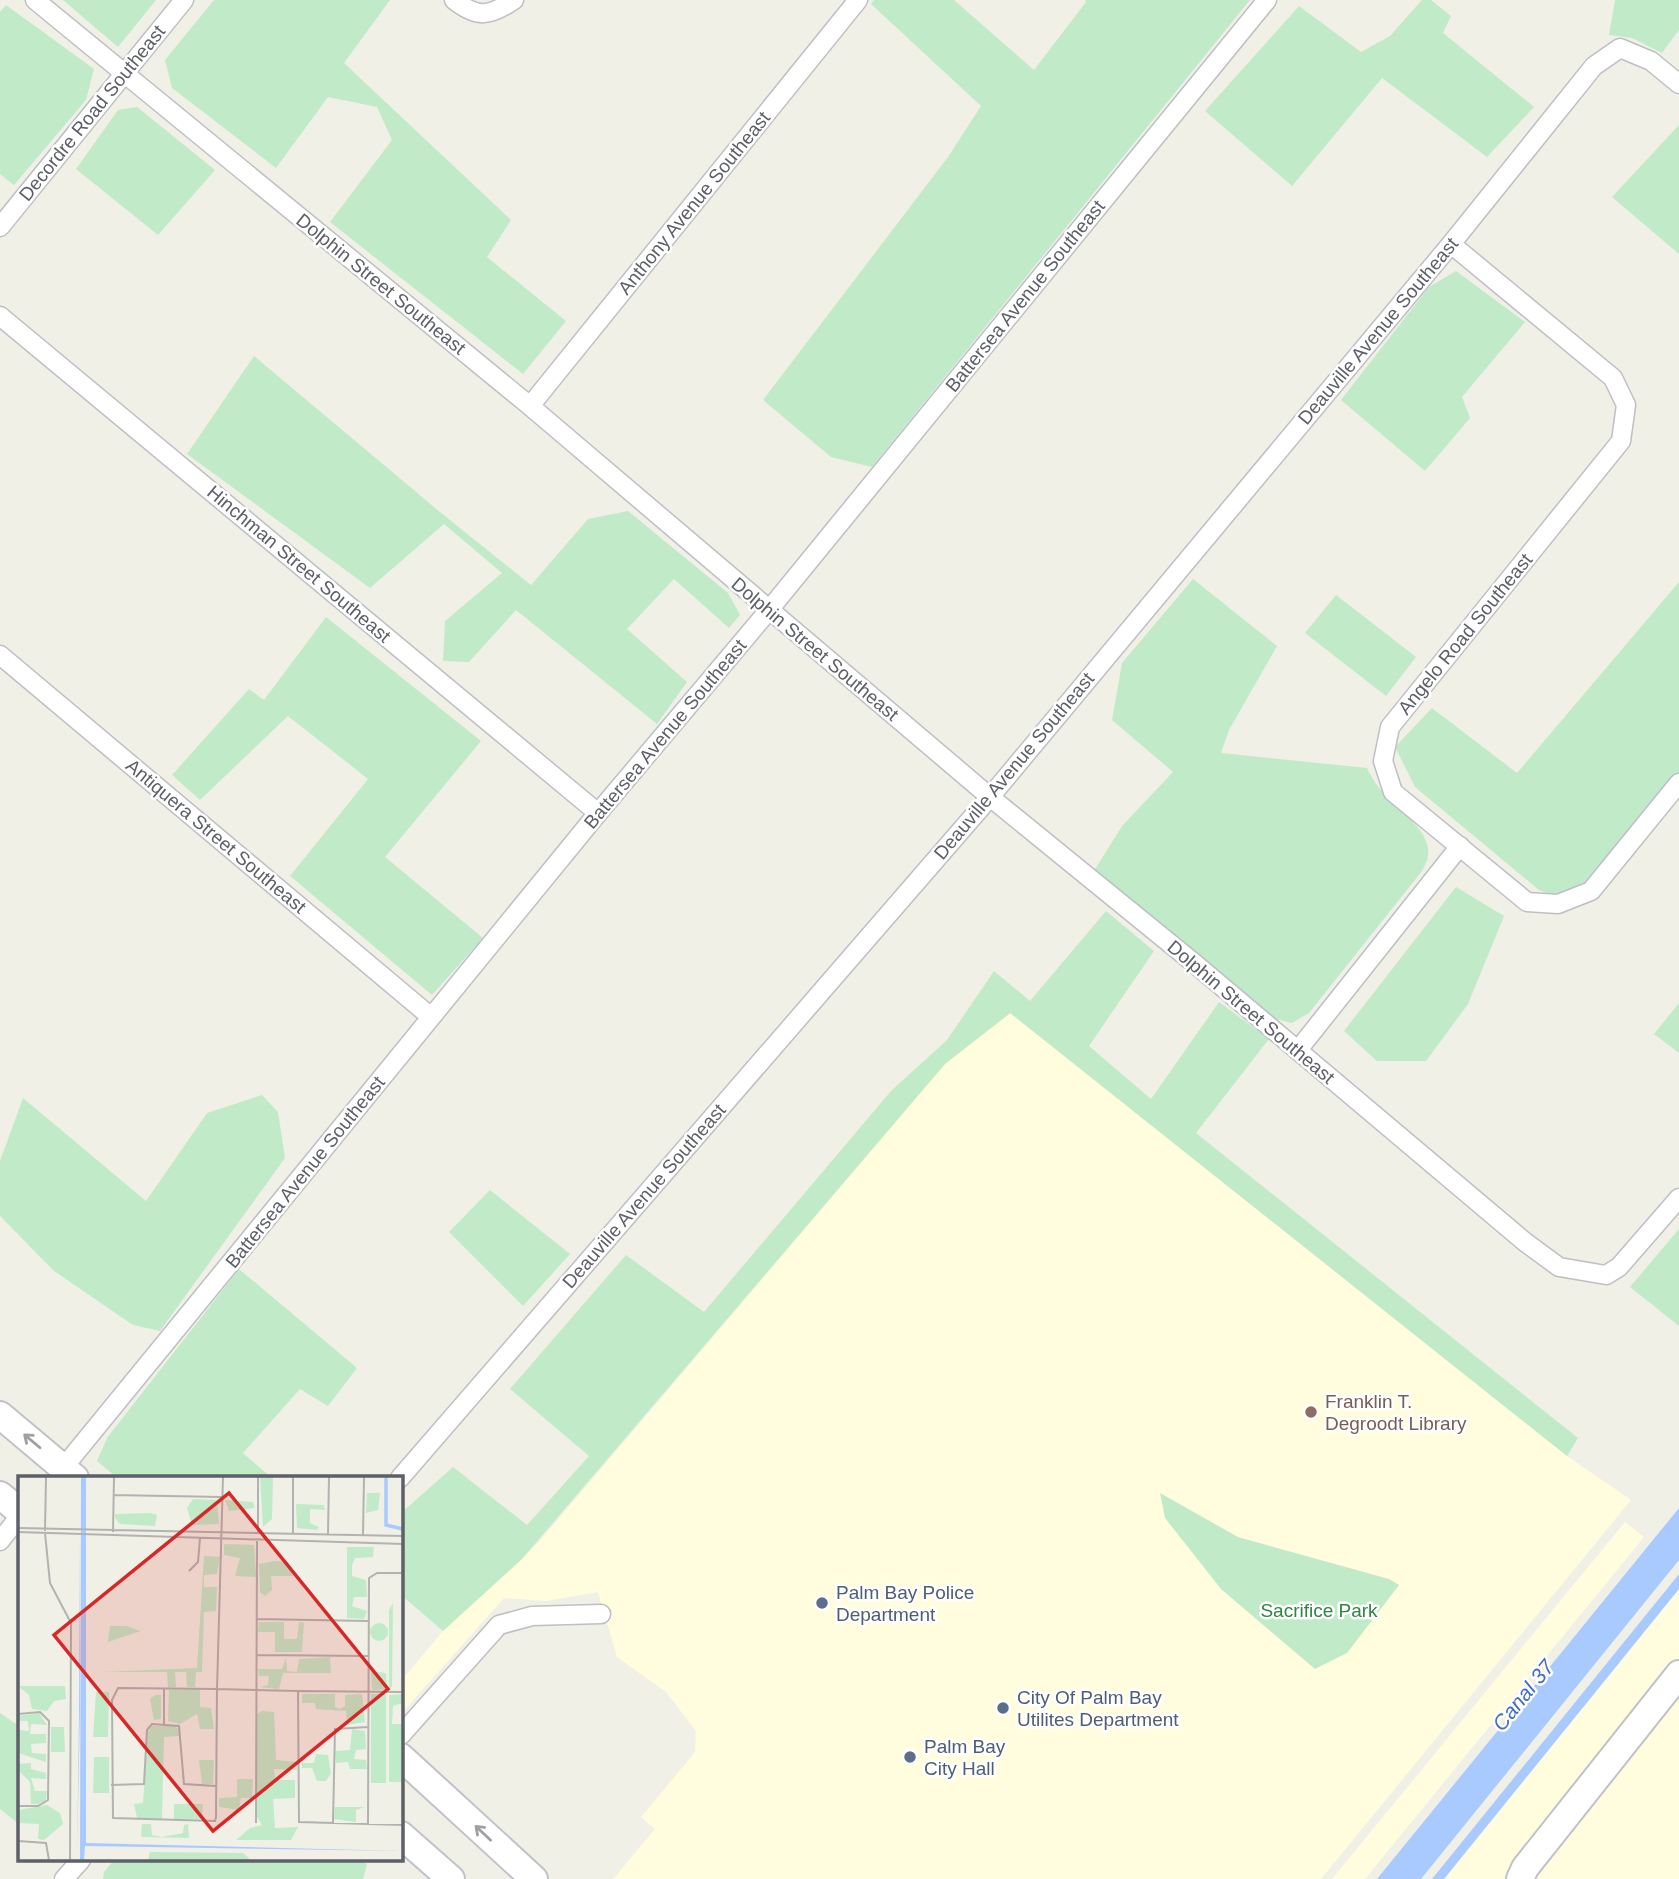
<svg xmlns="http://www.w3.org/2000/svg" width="1679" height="1879" font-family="Arial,sans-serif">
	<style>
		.commercial { fill: #fffddd }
		.green { fill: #c1eac8 }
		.water { fill: #a8caff }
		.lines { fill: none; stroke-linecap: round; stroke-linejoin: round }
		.street-casing { stroke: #bebfc5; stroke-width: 21 }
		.secondary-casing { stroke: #c0c2ca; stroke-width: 30 }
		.street { stroke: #fff; stroke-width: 18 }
		.secondary { stroke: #fff; stroke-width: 26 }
		.oneway { stroke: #9ea0a4 }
		.education-dot { fill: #8d6e63; stroke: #fff; stroke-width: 2.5 }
		.service-dot { fill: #5c6f8a; stroke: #fff; stroke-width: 2.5 }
		.labels { text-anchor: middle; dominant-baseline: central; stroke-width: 5; stroke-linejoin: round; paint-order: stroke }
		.street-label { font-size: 19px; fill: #5d6068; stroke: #fff }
		.education-label { font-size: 19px; fill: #785e54; stroke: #fff; text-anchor: start }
		.service-label { font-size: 19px; fill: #4e5e75; stroke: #fff; text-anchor: start }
		.park-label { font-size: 19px; fill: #2f8542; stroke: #fff }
		.water-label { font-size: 21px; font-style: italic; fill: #416ccc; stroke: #fff }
		.inset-river { fill: none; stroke: #a8caff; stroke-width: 3.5 }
		.inset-road { fill: none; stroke: #b2b2b0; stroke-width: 2 }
		.view { fill: #d62828; fill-opacity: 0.15; stroke: #d62828; stroke-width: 3.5 }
		.inset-edge { fill: none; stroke: #5d6068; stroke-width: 3.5 }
	</style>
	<rect width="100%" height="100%" fill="#f1f0e6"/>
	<!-- commercial -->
	<g class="commercial">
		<polygon points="1011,1013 1567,1456 1631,1500 1321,1879 613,1879 655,1829 641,1817 695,1752 696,1731 666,1692 617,1657 598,1592 546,1601 504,1598 401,1714 401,1681 443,1631 538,1543 945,1064"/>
		<polygon points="1625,1522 1644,1537 1365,1879 1332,1879"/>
		<polygon points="1679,1589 1679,1658 1638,1708 1509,1879 1444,1879"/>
		<polygon points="1679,1674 1679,1879 1520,1879"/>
	</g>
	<!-- green -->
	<g class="green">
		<polygon points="63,0 156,0 118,47"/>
		<polygon points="214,0 390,0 344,63 511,220 487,257 566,321 523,374 330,222 392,140 377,107 328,97 276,168 172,88 165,60"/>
		<polygon points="874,0 954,0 1034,70 1086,2 1085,0 1250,0 872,467 831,457 763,400 948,157 981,106 871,4"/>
		<polygon points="1422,0 1431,0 1451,16 1443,33 1534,107 1487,157 1382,78 1292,186 1205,111 1299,6 1361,52 1390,36"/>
		<polygon points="1615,0 1679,0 1679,30 1662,53 1632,38 1609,35"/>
		<polygon points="6,5 94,69 86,100 14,185 0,174 0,12"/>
		<polygon points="137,107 215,170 158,235 76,169 118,110"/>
		<polygon points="1679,125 1679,254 1612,197"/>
		<polygon points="1456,271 1525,322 1462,397 1470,418 1425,471 1341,400 1429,287"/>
		<polygon points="254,356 440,512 531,585 588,519 628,511 728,593 740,615 729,628 674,579 627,629 687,682 657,724 516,610 469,662 443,661 445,621 502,573 444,524 370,588 187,454"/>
		<path d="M1193,579L1277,646L1229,730L1221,753L1367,768C1373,780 1380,790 1389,799C1403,815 1431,831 1428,856C1428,861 1424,866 1422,871L1309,1013L1292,1023L1275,1019L1094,871L1122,826L1173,772L1112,720L1122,663Z"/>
		<polygon points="1679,582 1679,772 1594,875 1576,890 1552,895 1539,890 1415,787 1395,747 1432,708 1517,773"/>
		<polygon points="1336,595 1416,657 1386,696 1305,633"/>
		<polygon points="326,617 481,741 385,857 483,938 432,995 290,876 368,779 288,716 200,800 172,775 249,689 264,700"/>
		<polygon points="1456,887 1504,916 1468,1004 1426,1061 1377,1061 1344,1031"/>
		<polygon points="1106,911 1154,951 1089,1046 1151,1099 1219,1002 1269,1039 1196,1133 1578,1438 1567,1456 1010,1013 945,1064 522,1559 443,1631 401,1595 401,1513 453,1467 527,1525 589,1456 510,1389 626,1255 704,1312 891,1091 947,1040 994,971 1030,1001"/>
		<polygon points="1679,1003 1679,1053 1654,1034"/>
		<polygon points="262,1095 278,1112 285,1158 160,1331 133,1325 54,1271 0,1216 0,1161 23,1098 146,1201 207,1113"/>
		<polygon points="490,1190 570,1254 523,1306 449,1232"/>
		<polygon points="1679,1229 1679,1326 1630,1287"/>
		<polygon points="239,1269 357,1368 328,1406 300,1389 243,1453 272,1478 117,1478 97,1461 107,1438"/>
		<polygon points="1160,1493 1238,1537 1389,1579 1399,1585 1347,1653 1315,1669 1221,1589 1165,1518"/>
		<polygon points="0,1713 19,1726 19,1824 0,1809"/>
		<polygon points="114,1860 364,1860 367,1865 363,1879 103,1879 104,1872"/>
	</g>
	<!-- water -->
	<g class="water">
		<polygon points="1679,1508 1679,1560 1421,1879 1377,1879"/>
		<polygon points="1679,1574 1679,1589 1444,1879 1432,1879"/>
	</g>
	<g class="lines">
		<defs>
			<g id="street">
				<polyline points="35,0 530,406 990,797 1194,963 1525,1242 1559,1267 1606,1275 1619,1267 1679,1198"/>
				<path d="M454,0C478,19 490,16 514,0"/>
				<polyline points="0,227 184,0"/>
				<polyline points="1451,244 1613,378 1626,405 1621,441 1390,727 1383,761 1393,792 1527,902 1558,904 1591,891 1679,783"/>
				<polyline points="0,316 598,813"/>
				<polyline points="530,406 858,0"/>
				<polyline points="0,655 431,1017"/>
				<polyline points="1298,1050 1460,846"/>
				<polyline points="63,1468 598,813 769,610 1267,0"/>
				<polyline points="400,1478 990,797 1451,244 1594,66 1620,48 1651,61 1679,84"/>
				<polyline points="0,1541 19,1517"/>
				<polyline points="401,1735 499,1625 532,1616 601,1614"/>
				<polyline points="64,1879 81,1860"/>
			</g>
			<g id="secondary">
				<polyline points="0,1415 75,1478"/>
				<polyline points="0,1495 19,1511"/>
				<polyline points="401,1757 534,1879"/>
				<polyline points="401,1835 451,1879"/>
				<polyline points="1520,1879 1525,1868 1679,1674"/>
			</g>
		</defs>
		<!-- street casing -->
		<use href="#street" class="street-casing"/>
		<!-- secondary casing -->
		<use href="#secondary" class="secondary-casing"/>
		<!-- street -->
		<use href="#street" class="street"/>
		<!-- secondary -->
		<use href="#secondary" class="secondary"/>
	</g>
	<!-- one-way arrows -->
	<defs><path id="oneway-shaft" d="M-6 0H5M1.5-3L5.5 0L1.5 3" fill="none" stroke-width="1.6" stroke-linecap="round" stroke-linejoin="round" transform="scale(1.75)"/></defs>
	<g class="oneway">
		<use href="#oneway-shaft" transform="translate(32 1441) rotate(-140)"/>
		<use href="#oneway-shaft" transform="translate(483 1833) rotate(-137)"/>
	</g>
	<!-- markers -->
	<circle class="education-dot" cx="1311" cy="1412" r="7"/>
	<g class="service-dot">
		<circle cx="822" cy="1603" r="7"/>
		<circle cx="1003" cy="1708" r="7"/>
		<circle cx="910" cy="1757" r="7"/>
	</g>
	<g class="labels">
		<!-- street labels -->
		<g class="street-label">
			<text transform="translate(92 113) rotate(-51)">Decordre Road Southeast</text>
			<text transform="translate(694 203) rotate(-51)">Anthony Avenue Southeast</text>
			<text transform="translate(381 284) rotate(39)">Dolphin Street Southeast</text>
			<text transform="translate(1025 296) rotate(-51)">Battersea Avenue Southeast</text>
			<text transform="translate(1378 331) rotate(-50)">Deauville Avenue Southeast</text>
			<text transform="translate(299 564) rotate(40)">Hinchman Street Southeast</text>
			<text transform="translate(1465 634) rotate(-51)">Angelo Road Southeast</text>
			<text transform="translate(815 649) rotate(40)">Dolphin Street Southeast</text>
			<text transform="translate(665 734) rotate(-50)">Battersea Avenue Southeast</text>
			<text transform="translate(1014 766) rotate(-50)">Deauville Avenue Southeast</text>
			<text transform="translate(216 836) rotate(40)">Antiquera Street Southeast</text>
			<text transform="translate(1251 1012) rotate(40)">Dolphin Street Southeast</text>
			<text transform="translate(305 1172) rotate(-51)">Battersea Avenue Southeast</text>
			<text transform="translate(644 1196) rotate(-49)">Deauville Avenue Southeast</text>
		</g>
		<!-- education labels -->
		<g class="education-label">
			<text x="1325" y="1401">Franklin T.<tspan x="1325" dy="22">Degroodt Library</tspan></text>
		</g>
		<!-- service labels -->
		<g class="service-label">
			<text x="836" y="1592">Palm Bay Police<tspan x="836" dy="22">Department</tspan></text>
			<text x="1017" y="1697">City Of Palm Bay<tspan x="1017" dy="22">Utilites Department</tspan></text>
			<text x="924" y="1746">Palm Bay<tspan x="924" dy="22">City Hall</tspan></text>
		</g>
		<!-- park labels -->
		<g class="park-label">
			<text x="1319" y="1610">Sacrifice Park</text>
		</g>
		<!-- water labels -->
		<g class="water-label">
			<text transform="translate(1523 1695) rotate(-51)">Canal 37</text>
		</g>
	</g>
	<!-- overview -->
	<g transform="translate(18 1476)">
		<rect width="385" height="385" fill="#f1f0e6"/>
		<path d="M242,1H255L254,43L245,51ZM349,17H362L360,34L348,37ZM175,23L199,24L201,48L174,49L169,32ZM207,24L235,26L237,32L211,35ZM278,28L306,29L307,34L292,33V47L301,51L299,54L279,52ZM133,37L139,39L137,50L102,48L97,42V38ZM206,68L236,69L238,101L217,100L222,82L206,79ZM329,71H356L355,81L337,82L334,89V100L348,104L349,121H336L334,130L349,135L346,143L329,142ZM186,80L202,81L199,98L186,99V111H199L198,135L186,136L184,196H178L177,211H169L168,196H157L158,211L150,212L149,196H84L179,192ZM257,85L270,86L275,100H253L254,114L247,120L242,116L241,88ZM375,127L374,211L371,212V134ZM241,146H266V163H279L281,146L286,147L284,176H257V156H240ZM352 156a9 9 0 1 1 18 0a9 9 0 1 1-18 0ZM92,150H108L123,155L90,166ZM268,181L269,195L279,196L281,183L312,181L313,197H265L261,213L241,211L250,209L251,200H241L240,193H264ZM353,195L368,197L369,213L354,214ZM0,210H47L48,223L36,225L29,235L14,233L11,219ZM151,214H182V231L193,232L196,253H182L179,238L162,248L150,245ZM78,216H91L90,261H75ZM284,218H317V231L321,233L327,230V219L344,218L347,246L329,249L328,235L298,233L297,227H284ZM353,218H368V307H353ZM385,218V227L375,230L374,248H385V306H371V219ZM137,219H143V243L136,244L132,223ZM244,235L256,236L258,284L279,286V294L256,293L257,304H277V322L255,323L257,352L280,351L273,364H218L232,352L244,349L239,341V238ZM21,237L29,249L13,248L12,258H28V267L13,268L14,277L28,278V286L0,277V254L11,255L10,245H0V240ZM134,250H156L161,253V260L146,261L144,343L119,342L116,328L125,327L130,256ZM33,251H46L47,276H33ZM334,253L347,255L348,273L338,274L336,283L348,284L349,293H332L330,286L318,287L317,275L332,274ZM298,278L310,279L313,297L308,305H299L294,292H284V287H296ZM76,281H91V317H75ZM181,284H196L195,308H184ZM13,287V293L28,297V303L13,302L17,315H29L28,324L21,328H13L12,306L0,294L1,288ZM219,303H235L234,322H223L221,334L201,331V322L219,321ZM156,328H185L184,343H156ZM29,329L42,337L45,348L26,364L20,363L21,348L1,347L0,362V334ZM317,331H347L338,334V346L316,343ZM124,348H133L134,359L144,361L165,357L166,349L170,348L171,362L123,361ZM132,376L225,377L233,384H130Z" fill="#c1eac8"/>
		<path d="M63,1H68V367L385,375L67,370L66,384H62ZM61,62L62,234L59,384L61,239Z" fill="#a8caff"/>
		<path class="inset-river" d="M368,1V49L385,53"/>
		<path class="inset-road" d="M205,1L199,213L198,341L197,345L95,342L94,224L100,212L199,213L280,215L385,216M95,19L204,21M0,52L385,60M27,55L28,1M0,56L385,68M95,56L96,1M27,57L32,107L53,147L52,384M240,57V1M310,58L311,1M275,59V1M345,59L346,1M171,95L180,86L182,62M239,143L350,145M239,179L350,180M146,213V248M280,215L281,346L385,349M0,238L22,236L31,245L30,324L20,330H0M93,309L126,308L129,254L134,248L161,250L166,308L198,310M238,347L239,65M315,347L317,253L350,251M350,348L351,102L359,97H385M0,365L28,367L31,384"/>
		<path class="view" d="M211,17L370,213L195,355L36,159Z"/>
		<rect width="385" height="385" class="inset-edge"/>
	</g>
</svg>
